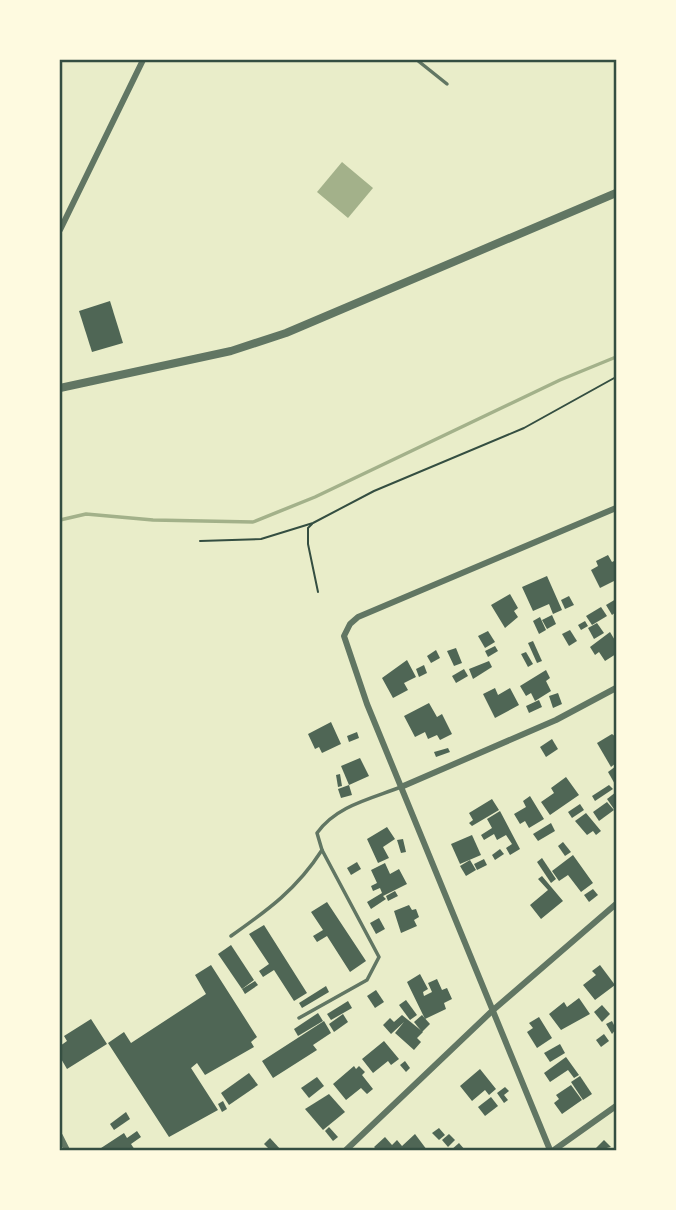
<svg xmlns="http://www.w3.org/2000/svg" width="676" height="1210" font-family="Cabin,sans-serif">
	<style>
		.water { fill: #a3b18a }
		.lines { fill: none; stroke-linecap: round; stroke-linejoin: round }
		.stream { stroke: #a3b18a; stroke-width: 3.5 }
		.building { fill: #4f6655 }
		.path { stroke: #344e41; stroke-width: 2 }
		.service { stroke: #617663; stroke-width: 3.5 }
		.minor { stroke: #617663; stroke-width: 6 }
		.tertiary { stroke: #617663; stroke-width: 8 }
		.neatline { fill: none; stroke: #344e41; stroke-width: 2.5 }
	</style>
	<rect width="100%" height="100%" fill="#e9edc9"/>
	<!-- water -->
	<polygon class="water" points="342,162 373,188 348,218 317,192"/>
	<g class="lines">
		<!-- stream -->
		<polyline class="stream" points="60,520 86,514 153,520 253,522 315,497 560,380 616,357"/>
	</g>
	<!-- building -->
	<g class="building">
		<polygon points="110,301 123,343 92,352 79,311"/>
		<polygon points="608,555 612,562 616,560 616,580 600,588 591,570 598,566 596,561"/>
		<polygon points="547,576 562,610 553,614 549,604 533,611 522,587"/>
		<polygon points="510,594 518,608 514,611 518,617 505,628 491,605"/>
		<polygon points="569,596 574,605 565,609 561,600"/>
		<polygon points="616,599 616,612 612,615 606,605"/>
		<polygon points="601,607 607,616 592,625 586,616"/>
		<polygon points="552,615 556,624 547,629 542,620"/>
		<polygon points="540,617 546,630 539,634 533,621"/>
		<polygon points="585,621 588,626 581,630 578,625"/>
		<polygon points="597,623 604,633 594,639 588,628"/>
		<polygon points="570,630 577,641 569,646 562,634"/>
		<polygon points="488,631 495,642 485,648 478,636"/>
		<polygon points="610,632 616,642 616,654 605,661 599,652 595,655 590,647"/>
		<polygon points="533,641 542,661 537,663 528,643"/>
		<polygon points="495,646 498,651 488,657 485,651"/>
		<polygon points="456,648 462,663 454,666 447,651"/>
		<polygon points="436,650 440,658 431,663 427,656"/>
		<polygon points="526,652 533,664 528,667 521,654"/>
		<polygon points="407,660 416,677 404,683 408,690 393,698 382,678"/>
		<polygon points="489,661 492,667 473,679 469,669"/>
		<polygon points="424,665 427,673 419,677 416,669"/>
		<polygon points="464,669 468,676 456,683 452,676"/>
		<polygon points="546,670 550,678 546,681 551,691 535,701 531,693 526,696 520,686"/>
		<polygon points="495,688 498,695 510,688 519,705 495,718 483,694"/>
		<polygon points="558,693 562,704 553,708 549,696"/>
		<polygon points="539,700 542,707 529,713 526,706"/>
		<polygon points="429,703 437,717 442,714 452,734 440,740 437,735 428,739 425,732 415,737 404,716"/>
		<polygon points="331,722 341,744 322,753 319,747 315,749 308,734"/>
		<polygon points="357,732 359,738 349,742 347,736"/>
		<polygon points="612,734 616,737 616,763 611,767 597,743"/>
		<polygon points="552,739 558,749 546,757 540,747"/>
		<polygon points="448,748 450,752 436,757 434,752"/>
		<polygon points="360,758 369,776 349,785 341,766"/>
		<polygon points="616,766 616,786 608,772"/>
		<polygon points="340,774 342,786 338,787 336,775"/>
		<polygon points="566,777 579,795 550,815 541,802 554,793 551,788"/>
		<polygon points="349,785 352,795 341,798 338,789"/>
		<polygon points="609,785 613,789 595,801 592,796"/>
		<polygon points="616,792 616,812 607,799"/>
		<polygon points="530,796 544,819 529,828 525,821 520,824 514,814 526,807 523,801"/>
		<polygon points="492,799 499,810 472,826 469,823 473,820 469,813"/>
		<polygon points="607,802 614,810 599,821 593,812"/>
		<polygon points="580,804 584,810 572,818 568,812"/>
		<polygon points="500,811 520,849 510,855 506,848 512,844 506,835 497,840 494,834 484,840 481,835 492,828 487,819"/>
		<polygon points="586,813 601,831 596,835 593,831 587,835 575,821"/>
		<polygon points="551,823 555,831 538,841 533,834"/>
		<polygon points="387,827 395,839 383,847 389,858 378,863 367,839"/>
		<polygon points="472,835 481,855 460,864 451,844"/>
		<polygon points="403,839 406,852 401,853 397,840"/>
		<polygon points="563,842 571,852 565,856 558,846"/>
		<polygon points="500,849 504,854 495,860 492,855"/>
		<polygon points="573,855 593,883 581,892 568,875 559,881 552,871"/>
		<polygon points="542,858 556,879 551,883 537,862"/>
		<polygon points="484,859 487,865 477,870 474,864"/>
		<polygon points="470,860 476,870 466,876 460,866"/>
		<polygon points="357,862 361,869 351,875 347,868"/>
		<polygon points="385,863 390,874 399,869 407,884 383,896 386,899 371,909 367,902 382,893 380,888 373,891 371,886 377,883 371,870"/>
		<polygon points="542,876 563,901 541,919 530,905 548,890 538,879"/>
		<polygon points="593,889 598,895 589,902 584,895"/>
		<polygon points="395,891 398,896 388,901 386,896"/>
		<polygon points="327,902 366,961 350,972 327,936 317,942 313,936 323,930 311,912"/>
		<polygon points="409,905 412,910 416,909 419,917 414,920 417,926 401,933 394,911"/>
		<polygon points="379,918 385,929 376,934 370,923"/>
		<polygon points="264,925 307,993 294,1001 274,970 263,977 259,971 269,964 249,934"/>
		<polygon points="231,945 254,980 242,989 218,954"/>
		<polygon points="211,965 257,1037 251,1042 254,1047 205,1075 197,1063 191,1068 218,1110 169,1137 108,1043 124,1032 131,1043 206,994 195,975"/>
		<polygon points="600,965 615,985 595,1000 583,985 596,975 592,971"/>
		<polygon points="420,974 428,989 423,992 424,996 432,992 428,983 437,979 442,990 447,988 452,999 444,1003 446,1009 425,1019 407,982"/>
		<polygon points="255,981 258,985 245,994 242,989"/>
		<polygon points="326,986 329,992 302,1008 299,1003"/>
		<polygon points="376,990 384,1002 375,1008 367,996"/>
		<polygon points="579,998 590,1014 561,1030 549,1014 564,1002 567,1007"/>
		<polygon points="406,1000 417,1015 410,1020 399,1005"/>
		<polygon points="348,1001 352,1008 331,1020 327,1014"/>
		<polygon points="602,1005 610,1014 602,1022 594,1012"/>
		<polygon points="318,1013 323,1021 298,1036 294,1029"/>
		<polygon points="343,1014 348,1022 334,1032 329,1024"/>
		<polygon points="402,1015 423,1032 417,1038 421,1042 414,1050 395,1033 404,1022 391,1034 383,1025 390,1018 394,1022"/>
		<polygon points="422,1015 430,1024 422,1032 414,1022"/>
		<polygon points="539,1017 552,1038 537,1048 527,1032 533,1028 529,1023"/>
		<polygon points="91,1019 107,1044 67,1069 60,1057 60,1046 67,1041 64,1036"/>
		<polygon points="324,1021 331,1033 313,1045 317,1050 273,1078 262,1061"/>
		<polygon points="612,1021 616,1029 612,1034 606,1024"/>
		<polygon points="604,1034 609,1041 601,1047 596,1040"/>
		<polygon points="384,1041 399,1059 391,1065 388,1061 373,1073 362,1059"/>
		<polygon points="560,1044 565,1053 550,1062 544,1053"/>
		<polygon points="566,1057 579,1075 574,1078 568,1070 550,1082 544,1073"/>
		<polygon points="405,1061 410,1068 406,1072 400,1065"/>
		<polygon points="354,1066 356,1069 359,1066 365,1072 362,1075 373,1089 367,1094 361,1088 346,1100 333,1084"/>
		<polygon points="480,1069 496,1089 489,1095 485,1090 472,1101 460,1086"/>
		<polygon points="249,1073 258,1085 229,1105 221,1093"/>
		<polygon points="580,1076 592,1094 583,1100 571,1082"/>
		<polygon points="317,1077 324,1086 309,1098 301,1088"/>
		<polygon points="571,1085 582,1100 562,1114 554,1103 559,1099 556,1095"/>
		<polygon points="505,1087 509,1091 504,1095 508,1100 504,1103 497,1093"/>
		<polygon points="329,1094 345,1112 323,1130 305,1109"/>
		<polygon points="491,1097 498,1106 485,1116 478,1107"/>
		<polygon points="223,1101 227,1109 222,1112 218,1104"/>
		<polygon points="126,1112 130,1119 114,1130 110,1124"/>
		<polygon points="329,1127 338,1137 333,1141 325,1131"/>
		<polygon points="439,1128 445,1135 439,1140 432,1133"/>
		<polygon points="137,1131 141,1137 131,1144 135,1150 98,1150 124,1133 127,1138"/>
		<polygon points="415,1134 427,1150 377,1150 374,1147 385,1137 392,1145 397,1140 402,1146"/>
		<polygon points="449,1134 455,1140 448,1147 442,1140"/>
		<polygon points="270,1138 281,1150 270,1150 264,1144"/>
		<polygon points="604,1140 611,1147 598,1150 596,1148"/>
		<polygon points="459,1143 465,1150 451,1150"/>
	</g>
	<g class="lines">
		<!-- path -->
		<g class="path">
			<polyline points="312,524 308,528 308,544 318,592"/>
			<polyline points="200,541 261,539 313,523 374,491 524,428 616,377"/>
		</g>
		<!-- service -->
		<g class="service">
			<polyline points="417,60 447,84"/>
			<path d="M231,936C268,910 297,889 322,850"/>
			<path d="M299,1018L367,980L379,957L322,850L317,833C336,806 370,799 401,787"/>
		</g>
		<!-- minor -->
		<g class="minor">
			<polyline points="60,230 143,60"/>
			<polyline points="401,787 556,720 616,688"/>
			<polyline points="60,1136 67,1150"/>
			<polyline points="346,1150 492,1011 616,904"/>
			<polyline points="550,1150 367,704 344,636 350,624 358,617 616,508"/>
			<polyline points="554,1150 616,1106"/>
		</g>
		<!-- tertiary -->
		<polyline class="tertiary" points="60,388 231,351 286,333 616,193"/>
	</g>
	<!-- border -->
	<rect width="676" height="1210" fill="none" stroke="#fefae0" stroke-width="122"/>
	<rect x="61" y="61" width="554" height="1088" class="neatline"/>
</svg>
